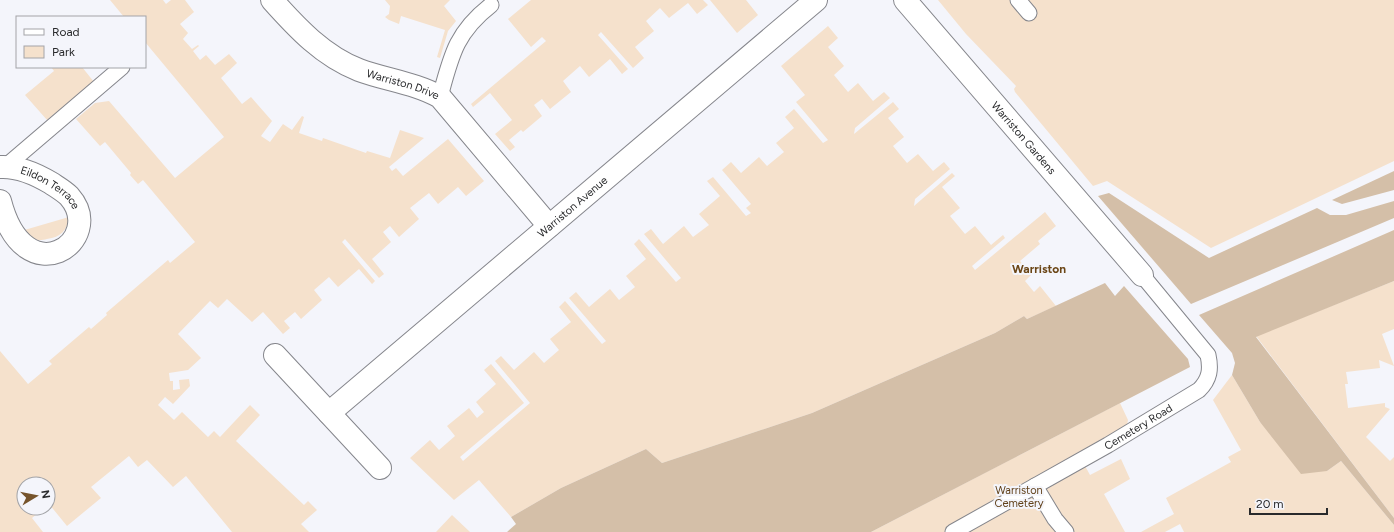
<svg xmlns="http://www.w3.org/2000/svg" width="1394" height="532" font-family="Figtree,sans-serif">
	<style>
		.green { fill: #f5e1cc }
		.forest { fill: #d4bfa8 }
		.lines { fill: none; stroke-linecap: round; stroke-linejoin: round }
		.lane-casing { stroke: #85868c; stroke-width: 17 }
		.street-casing { stroke: #85868c; stroke-width: 24 }
		.lane { stroke: #fff; stroke-width: 15 }
		.street { stroke: #fff; stroke-width: 22 }
		.labels { text-anchor: middle; dominant-baseline: central; stroke-width: 4; stroke-linejoin: round; paint-order: stroke }
		.street-label { font-size: 11px; fill: #292a2c; stroke: #f4f5fb }
		.park-label { font-size: 11px; fill: #61411a; stroke: #f4f5fb }
		.neighbourhood-label { font-size: 12px; font-weight: bold; fill: #6b4616; stroke: #f4f5fb }
	</style>
	<rect width="100%" height="100%" fill="#f4f5fb"/>
	<!-- green -->
	<g class="green">
		<polygon points="110,0 163,0 166,4 171,0 185,0 194,12 180,24 188,33 183,39 192,49 198,45 199,46 193,51 200,60 206,55 215,65 229,54 237,63 221,78 242,104 251,97 272,121 261,136 270,142 283,124 292,130 302,116 304,117 299,133 322,141 323,138 366,153 367,151 390,158 400,130 424,138 389,167 392,171 396,168 403,176 448,139 484,181 466,196 458,187 438,204 429,193 410,208 419,219 399,237 390,226 383,232 391,242 372,259 384,274 379,278 345,239 342,242 375,281 372,284 359,269 338,287 329,277 314,290 322,300 301,319 295,312 284,321 290,328 283,334 263,312 252,322 227,299 218,308 210,301 178,334 201,358 188,370 169,373 170,381 173,381 173,390 180,389 179,380 189,379 190,386 173,404 165,397 158,405 174,420 182,412 208,437 214,431 220,437 250,405 260,415 236,441 304,505 308,501 317,510 301,524 309,532 232,532 186,476 173,487 147,460 138,467 129,456 91,487 101,498 67,526 49,504 48,505 48,484 24,484 24,508 44,508 32,518 43,532 0,532 0,351 28,384 52,364 49,361 89,327 91,329 107,315 106,313 168,260 170,263 195,242 143,180 138,184 130,175 131,173 105,142 100,146 76,119 95,103 109,101 175,178 224,137 145,42 145,17 124,17"/>
		<polygon points="385,0 450,0 444,6 456,21 448,31 440,58 437,57 445,30 401,16 399,24 389,20 385,17 389,14 390,6"/>
		<polygon points="531,0 703,0 708,5 697,14 688,3 669,18 660,8 646,21 654,31 635,47 644,58 633,68 601,32 598,35 628,69 622,74 610,59 589,77 580,66 563,81 571,92 550,109 542,99 534,105 542,116 523,132 521,130 509,140 515,147 510,151 495,134 512,120 490,93 473,107 471,104 546,41 542,37 531,47 508,19"/>
		<polygon points="710,0 746,0 758,15 737,33"/>
		<polygon points="938,0 1394,0 1394,161 1211,248 1107,181 1093,186 1015,92 1014,89 1016,86 966,34"/>
		<polygon points="828,26 838,38 828,47 844,66 834,75 848,92 858,83 873,101 884,92 890,98 855,128 854,134 893,102 899,109 888,118 904,137 893,146 907,163 918,154 933,171 944,162 950,169 915,199 914,206 952,173 955,176 942,187 960,208 950,216 965,234 975,226 991,245 1003,235 1005,238 972,266 975,270 1045,212 1056,226 1038,241 1040,244 1020,261 1031,275 1025,281 1034,292 1040,286 1056,306 1027,319 1024,316 995,333 812,413 662,463 646,449 561,488 511,517 479,480 454,500 410,458 430,440 439,450 455,436 447,426 469,408 477,418 484,412 476,402 496,384 484,370 491,364 524,403 460,457 463,461 530,403 495,361 501,356 514,370 534,352 544,363 559,350 550,339 571,322 559,307 565,301 602,344 606,341 569,298 576,292 589,307 610,289 619,300 635,287 626,276 646,259 634,244 639,239 676,282 681,278 644,234 651,229 663,244 684,226 693,237 709,225 699,214 720,196 707,181 713,177 746,216 751,213 746,208 751,204 722,170 731,162 741,173 759,157 767,166 784,152 776,143 794,128 785,117 794,109 823,143 828,140 796,102 805,95 781,66"/>
		<polygon points="51,67 82,67 94,82 47,120 25,95 54,71"/>
		<path d="M69,217C67,231 61,237 47,239C43,240 38,241 34,239C30,238 25,234 21,231Z"/>
		<polygon points="1394,281 1394,329 1382,334 1394,366 1379,360 1380,368 1346,372 1348,384 1345,384 1348,408 1385,403 1385,407 1390,409 1366,437 1390,461 1394,457 1394,518 1256,336"/>
		<polygon points="1232,375 1260,422 1327,471 1341,461 1394,525 1394,532 1184,532 1180,524 1165,532 1141,532 1174,514 1166,498 1231,462 1228,457 1241,450 1213,400"/>
		<polygon points="1120,403 1128,420 1127,425 1078,453 1090,475 1121,459 1130,479 1104,494 1125,532 871,532"/>
		<polygon points="452,515 470,532 436,532"/>
	</g>
	<!-- forest -->
	<g class="forest">
		<polygon points="1394,171 1394,190 1342,204 1332,200"/>
		<polygon points="1109,193 1209,258 1317,208 1330,215 1346,215 1394,201 1394,218 1191,304 1098,196"/>
		<polygon points="1394,230 1394,281 1256,337 1394,518 1394,525 1341,461 1327,471 1301,474 1260,422 1232,375 1235,363 1232,353 1199,315"/>
		<polygon points="1105,283 1115,296 1124,286 1188,359 1190,367 871,532 507,532 516,524 511,517 561,488 646,449 662,463 812,413 995,333 1024,316 1027,319"/>
	</g>
	<g class="lines">
		<defs>
			<g id="lane">
				<polyline points="1018,0 1029,13"/>
				<path d="M440,97C451,56 456,32 491,5"/>
				<polyline points="5,167 122,67"/>
				<polyline points="1035,486 1055,519 1066,532"/>
				<path id="s1" d="M953,532L1108,445L1199,390C1210,379 1211,369 1208,355L1142,275"/>
			</g>
			<g id="street">
				<path id="s2" d="M272,0C297,28 323,56 359,70C386,80 415,83 440,97L549,226"/>
				<path id="s3" d="M905,0L1142,275"/>
				<path id="s4" d="M0,167C18,166 36,174 51,183C57,187 64,191 69,196C108,240 25,298 0,201"/>
				<polyline points="275,355 380,468"/>
				<path id="s5" d="M329,413L816,0"/>
			</g>
		</defs>
		<!-- lane casing -->
		<use href="#lane" class="lane-casing"/>
		<!-- street casing -->
		<use href="#street" class="street-casing"/>
		<!-- lane -->
		<use href="#lane" class="lane"/>
		<!-- street -->
		<use href="#street" class="street"/>
	</g>
	<g class="labels">
		<!-- street labels -->
		<g class="street-label">
			<text stroke="none"><textPath href="#s2" startOffset="159">Warriston Drive</textPath></text>
			<text stroke="none"><textPath href="#s3" startOffset="182">Warriston Gardens</textPath></text>
			<text stroke="none"><textPath href="#s4" startOffset="56">Eildon Terrace</textPath></text>
			<text stroke="none"><textPath href="#s5" startOffset="319">Warriston Avenue</textPath></text>
			<text stroke="none"><textPath href="#s1" startOffset="213">Cemetery Road</textPath></text>
		</g>
		<!-- park labels -->
		<g class="park-label">
			<text x="1019" y="490">Warriston<tspan x="1019" dy="13">Cemetery</tspan></text>
		</g>
		<!-- neighbourhood labels -->
		<g class="neighbourhood-label">
			<text x="1039" y="269">Warriston</text>
		</g>
	</g>
	<!-- legend -->
	<rect x="16" y="16" width="130" height="52" fill="#f4f5fb" stroke="#a3a4a8"/>
	<rect x="24" y="29" width="20" height="6" fill="#ffffff" stroke="#a3a4a8"/>
	<text x="52" y="36" font-size="12" fill="#292a2c">Road</text>
	<rect x="24" y="46" width="20" height="12" fill="#f5e1cc" stroke="#a3a4a8"/>
	<text x="52" y="56" font-size="12" fill="#292a2c">Park</text>
	<!-- north arrow -->
	<g transform="translate(36 496) rotate(80)"><circle r="19" fill="#f4f5fb" stroke="#a3a4a8"/>
	<path d="M0-3L7 15L0 10L-7 15Z" fill="#76542c"/>
	<text y="-6" font-size="11" font-weight="bold" text-anchor="middle" fill="#292a2c">N</text>
	</g>
	<!-- scale -->
	<path d="M1250 508v6h77v-6" fill="none" stroke="#292a2c" stroke-width="2"/>
	<text x="1256" y="508" font-size="12" fill="#292a2c" stroke="#f4f5fb" stroke-width="3" paint-order="stroke">20 m</text>
</svg>
